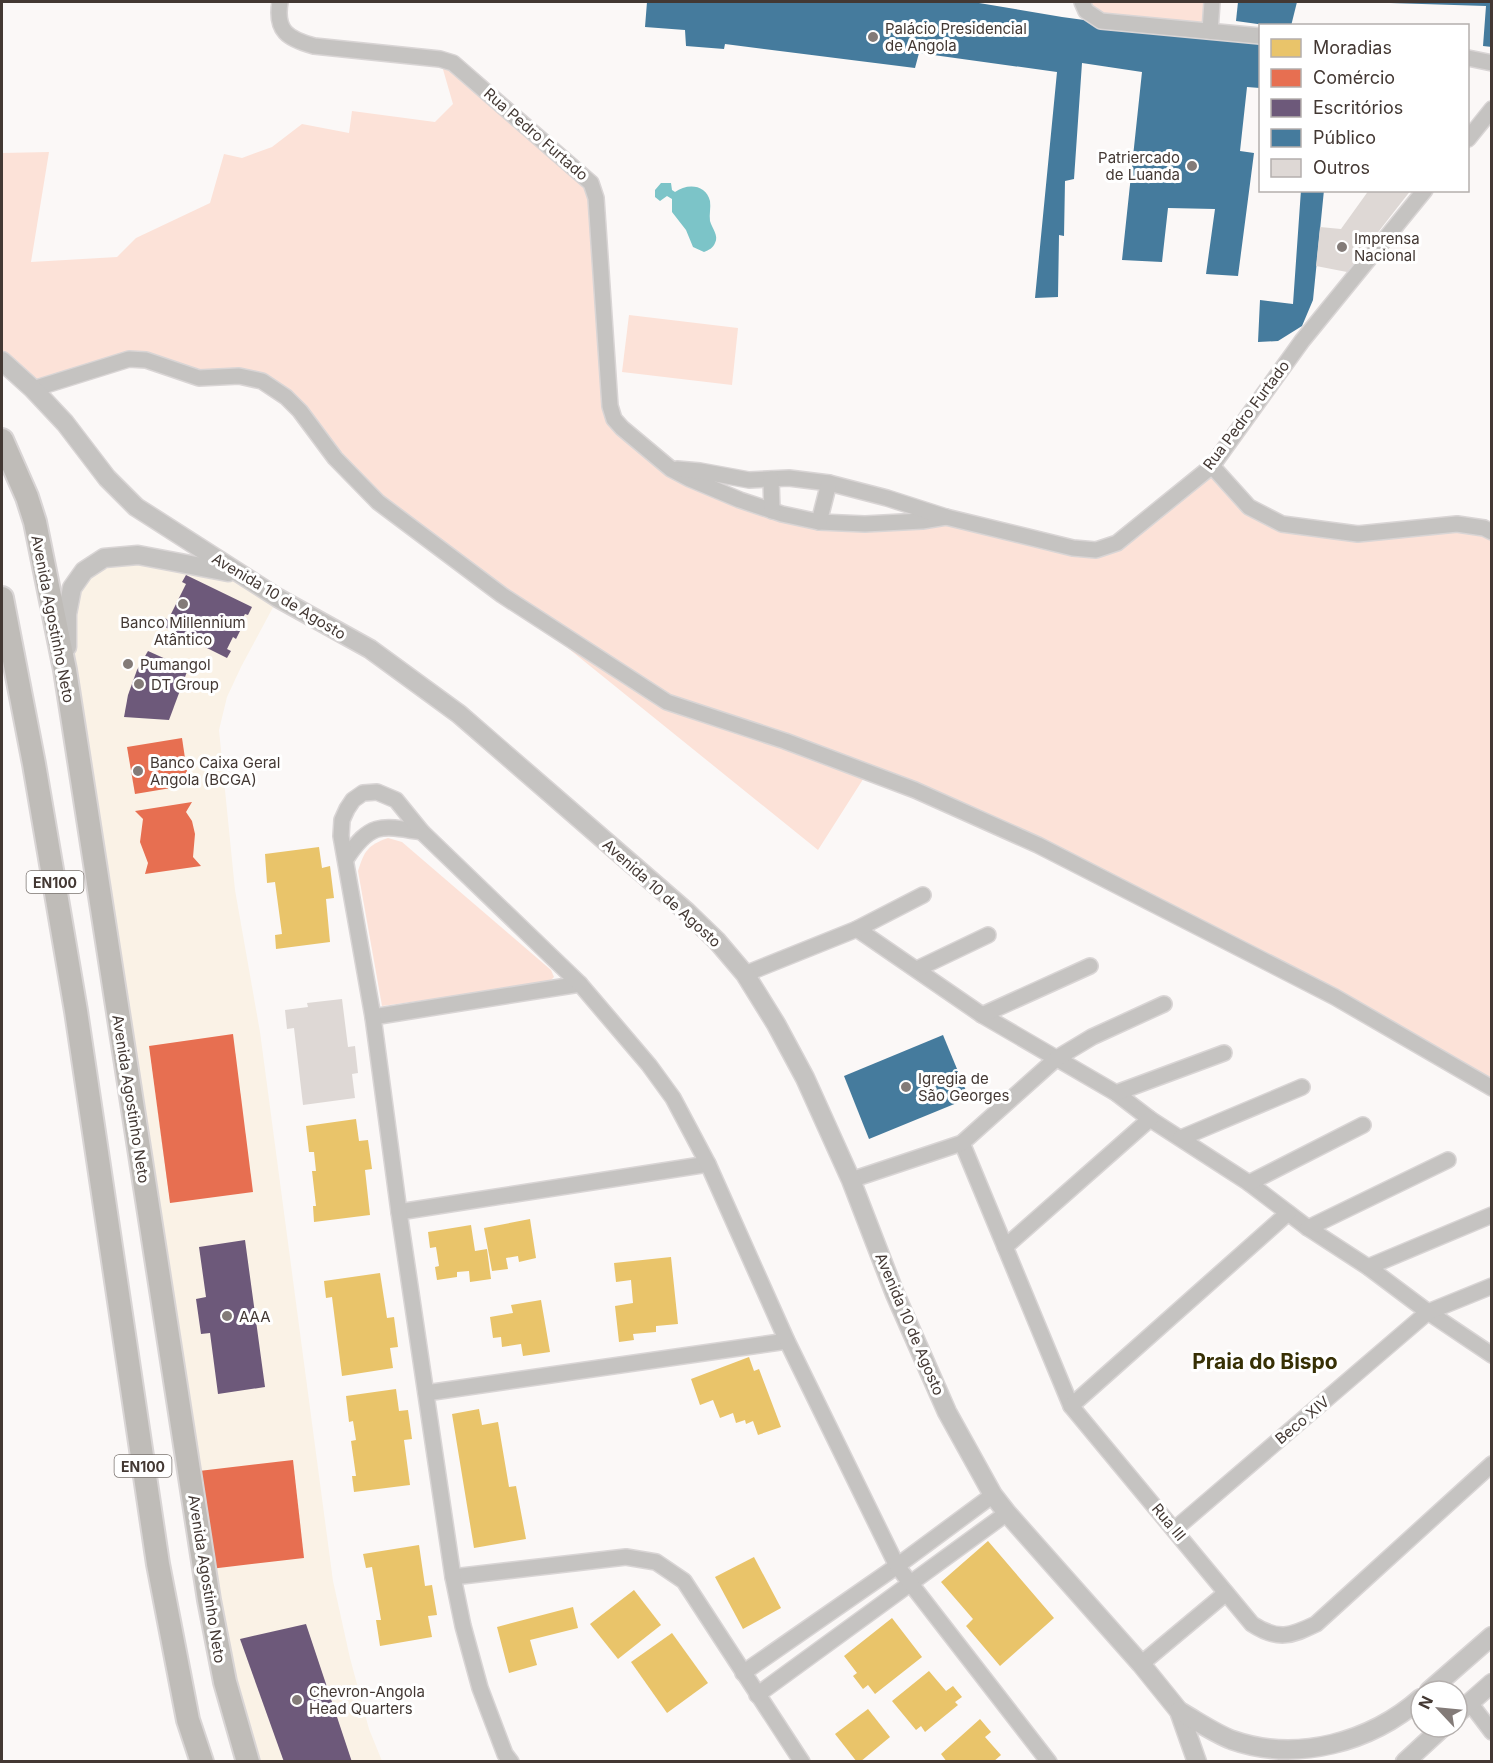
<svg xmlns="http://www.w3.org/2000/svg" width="1493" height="1763" font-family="Inter,sans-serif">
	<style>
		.commercial { fill: #faf2e6 }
		.green { fill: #fce2d8 }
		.water { fill: #7cc4c8 }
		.homes { fill: #e9c46a }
		.shops { fill: #e76f51 }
		.offices { fill: #6d597a }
		.public { fill: #457b9d }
		.building { fill: #ded8d5 }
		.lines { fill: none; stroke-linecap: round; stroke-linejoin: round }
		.minor-casing { stroke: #d9d5d5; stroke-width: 18 }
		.tertiary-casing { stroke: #d9d5d5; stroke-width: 21 }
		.primary-casing { stroke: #d9d5d5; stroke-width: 26 }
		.minor { stroke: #c5c3c1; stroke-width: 15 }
		.tertiary { stroke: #c5c3c1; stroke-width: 18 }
		.primary { stroke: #bfbcb8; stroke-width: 22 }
		.poi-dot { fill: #837b78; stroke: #fff; stroke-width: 2 }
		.labels { text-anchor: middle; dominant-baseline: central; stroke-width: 6; stroke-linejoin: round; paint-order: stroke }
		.shield { fill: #fff; stroke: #7b7470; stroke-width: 1.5 }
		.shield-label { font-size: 14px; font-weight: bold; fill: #433833 }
		.poi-label { font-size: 15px; fill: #433833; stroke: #fff; text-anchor: start }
		.street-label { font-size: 15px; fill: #433833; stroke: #fff }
		.district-label { font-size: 21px; font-weight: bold; fill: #373005; stroke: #fff }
	</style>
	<rect width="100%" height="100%" fill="#fbf8f7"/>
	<!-- commercial -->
	<polygon class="commercial" points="104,558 239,574 278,598 241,667 227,697 219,730 235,890 260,1032 333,1581 350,1658 369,1729 382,1761 248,1761 235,1718 65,670 84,571"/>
	<!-- green -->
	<g class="green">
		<polygon points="1082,2 1212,2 1210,31 1110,23"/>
		<polygon points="440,59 591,183 610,406 671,468 806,520 946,517 1096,550 1212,466 1249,507 1282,524 1358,534 1457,524 1491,532 1491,1088 1335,997 915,790 867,773 818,850 502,595 378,502 276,388 199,378 146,360 33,389 2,361 2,153 49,152 31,262 117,257 136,238 210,203 224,154 242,158 272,147 302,124 349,133 352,111 435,122 453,104"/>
		<polygon points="629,315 738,328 732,385 622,372"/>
		<path d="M388,838L402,842L551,970L554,977L548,983L382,1006L358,871C364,851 368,845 388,838Z"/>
	</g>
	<!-- water -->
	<path class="water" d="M661,183H671L672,190L675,192C687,183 706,184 710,201C711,208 709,214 710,221C712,228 719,236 715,243C713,248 709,250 704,252L693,247L686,230L672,212V199L667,196L660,201L655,197V190Z"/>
	<!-- homes -->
	<g class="homes">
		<polygon points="319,847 322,868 330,866 334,898 326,899 330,942 276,949 275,935 282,934 275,882 267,883 265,854"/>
		<polygon points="356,1119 359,1141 368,1140 372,1169 365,1170 370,1215 314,1222 313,1206 316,1206 312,1171 316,1171 314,1152 309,1152 306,1126"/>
		<polygon points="530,1219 536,1258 519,1262 518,1256 506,1258 508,1269 492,1271 484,1228"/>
		<polygon points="471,1225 475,1251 487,1249 491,1279 470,1282 469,1271 457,1272 457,1277 437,1280 435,1267 439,1266 436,1247 430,1248 428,1232"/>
		<polygon points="671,1257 678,1324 656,1326 656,1332 633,1334 634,1340 619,1342 615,1306 633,1303 631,1280 616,1282 614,1263"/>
		<polygon points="380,1273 387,1318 394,1317 398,1347 390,1348 393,1368 342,1376 332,1297 326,1298 324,1281"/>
		<polygon points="541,1300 550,1352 523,1356 521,1344 502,1347 501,1337 493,1338 490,1317 513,1313 511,1305"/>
		<polygon points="749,1357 754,1371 759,1369 781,1427 758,1435 753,1421 746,1424 745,1420 736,1423 733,1413 720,1418 713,1400 700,1405 691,1379"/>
		<polygon points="396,1389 399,1411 408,1410 412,1439 404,1440 410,1485 354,1492 352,1476 356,1476 351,1441 356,1440 353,1421 349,1422 346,1396"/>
		<polygon points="479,1409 482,1425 498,1422 509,1487 516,1486 526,1539 474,1548 452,1414"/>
		<polygon points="988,1541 1054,1618 1000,1666 966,1626 973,1619 941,1582"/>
		<polygon points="419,1545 425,1586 432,1585 437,1615 428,1616 432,1637 380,1646 376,1620 381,1620 372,1567 366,1568 363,1554"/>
		<polygon points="754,1557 781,1608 743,1629 715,1577"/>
		<polygon points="634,1590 661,1625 618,1659 590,1624"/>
		<polygon points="573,1607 578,1628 530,1640 537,1665 509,1673 497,1627"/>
		<polygon points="892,1618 922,1657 875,1694 868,1685 863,1689 853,1676 857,1673 844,1656"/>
		<polygon points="672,1633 708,1683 667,1713 631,1662"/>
		<polygon points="929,1671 946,1691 953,1686 962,1697 955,1702 958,1705 925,1732 921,1726 916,1730 892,1701"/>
		<polygon points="868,1709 890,1737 860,1762 857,1762 835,1734"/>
		<polygon points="980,1719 991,1732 985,1737 1001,1755 993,1762 947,1762 941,1754"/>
	</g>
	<!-- shops -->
	<g class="shops">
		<polygon points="182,738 189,785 135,794 127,747"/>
		<polygon points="192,802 186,812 192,821 195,834 193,857 201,866 145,874 148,863 140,842 143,819 135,811"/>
		<polygon points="233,1034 253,1192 170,1203 149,1046"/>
		<polygon points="293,1460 304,1558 210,1569 199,1471"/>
	</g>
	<!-- offices -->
	<g class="offices">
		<polygon points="186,575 252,607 248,615 245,614 239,625 242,627 236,639 233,637 227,649 231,651 227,658 161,625 165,618 168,620 186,584 182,582"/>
		<polygon points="148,651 188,669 169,720 124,717 128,695 137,670"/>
		<polygon points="245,1240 265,1387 218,1394 210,1333 201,1334 196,1299 206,1297 199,1247"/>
		<polygon points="306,1624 352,1762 284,1762 240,1639"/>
	</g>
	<!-- public -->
	<g class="public">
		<polygon points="647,2 973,2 1062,17 1260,44 1260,88 1247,87 1240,151 1254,153 1238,276 1206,274 1215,209 1168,208 1162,262 1122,260 1142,72 1082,63 1074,179 1065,181 1064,236 1059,235 1058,297 1035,298 1057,72 919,53 915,68 725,44 724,49 686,46 685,30 645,27"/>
		<polygon points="1238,2 1297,2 1291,26 1272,26 1236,21"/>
		<polygon points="1390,2 1492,2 1492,47 1483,46 1486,6 1390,3"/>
		<polygon points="1301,190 1324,190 1313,300 1302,326 1278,341 1258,342 1260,300 1293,304"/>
		<polygon points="943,1035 969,1098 869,1139 844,1076"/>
	</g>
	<!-- building -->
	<g class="building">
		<polygon points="1369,190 1411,190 1347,272 1316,266 1320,227 1341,229"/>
		<polygon points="342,999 348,1047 355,1046 358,1073 352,1074 355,1098 303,1105 294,1028 287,1029 285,1010 308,1007 307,1003"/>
	</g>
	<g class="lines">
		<defs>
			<g id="minor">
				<path d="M280,2C275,31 288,39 314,46L440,59L453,63L591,183L596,198L610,406L614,419L622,428L671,469L690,479L740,500L782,514L819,522L865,524L922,521L946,517"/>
				<polyline points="1082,2 1086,11 1101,21 1260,36"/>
				<polyline points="1210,31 1212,2"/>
				<polyline points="1468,58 1492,63"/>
				<polyline points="1468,139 1492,109"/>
				<polyline points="33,389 129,359 146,360 199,378 239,376 262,381 286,397 300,411 335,458 378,502 502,595 667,702 785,741 915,790 1038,845 1335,997 1492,1088"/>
				<polyline points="1212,466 1249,507 1282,524 1358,534 1457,524 1484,528 1492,532"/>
				<polyline points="677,469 700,471 749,480 789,478 829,483 887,498 946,517 1073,548 1096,550 1117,543 1212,466 1302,341 1425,190"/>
				<polyline points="771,479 772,511"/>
				<polyline points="819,522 829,483"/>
				<path d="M346,859C370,822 381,825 422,832"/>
				<polyline points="857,929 982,1015 1116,1093 1150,1119 1249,1183 1308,1228 1368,1267 1428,1312 1492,1355"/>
				<polyline points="917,969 988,935"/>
				<polyline points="745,974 857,929 923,895"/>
				<polyline points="982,1015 1090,966"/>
				<polyline points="373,1017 580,984"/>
				<polyline points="1116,1093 1224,1053"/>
				<polyline points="1181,1138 1302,1087"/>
				<path d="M962,1143L1071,1406L1252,1624C1278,1641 1291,1636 1316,1624L1492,1464"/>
				<polyline points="851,1180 962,1143 1057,1058 1092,1037 1164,1004"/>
				<polyline points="1249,1183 1363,1125"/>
				<polyline points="399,1212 708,1164"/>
				<polyline points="1308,1228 1448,1160"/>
				<polyline points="1005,1247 1150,1119"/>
				<polyline points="1368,1267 1492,1215"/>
				<polyline points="426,1393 787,1341"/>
				<polyline points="1071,1406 1288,1213"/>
				<polyline points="1175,1529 1428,1312 1492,1286"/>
				<polyline points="453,1577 626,1557 656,1562 684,1581 802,1762"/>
				<polyline points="1141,1664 1226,1593"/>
				<polyline points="743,1673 897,1566 993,1495"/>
				<polyline points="757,1695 1007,1513"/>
				<polyline points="1470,1703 1492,1732"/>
				<polyline points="511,1762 505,1754 480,1688 463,1626 453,1577 399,1212 373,1017 341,836 342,820 347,809 353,800 363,793 377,792 396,800 422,832 580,984 649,1065 673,1098 708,1164 787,1341 897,1566 1049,1762"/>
			</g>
			<g id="tertiary">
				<polyline points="2,361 33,389 65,423 107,478 136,507 278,598 370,649 459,714 687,912 717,941 745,974 776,1024 805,1078 851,1180 895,1294 947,1412 993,1495 1007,1513 1141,1664 1179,1711 1197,1762"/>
				<polyline points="67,647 67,614 72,588 84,571 104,558 138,555 228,572"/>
				<polyline points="1429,1691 1492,1636"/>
				<path d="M1179,1711C1197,1721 1214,1733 1232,1740C1297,1763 1371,1742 1421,1698"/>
				<polyline points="1457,1714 1492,1683"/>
				<polyline points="1405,1762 1443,1727"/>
			</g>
			<g id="primary">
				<polyline points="2,440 27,497 35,522 65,670 209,1600 225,1682 248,1762"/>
				<polyline points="2,598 34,764 76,1011 158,1564 188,1720 202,1762"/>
			</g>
		</defs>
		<!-- minor casing -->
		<use href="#minor" class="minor-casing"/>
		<!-- tertiary casing -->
		<use href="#tertiary" class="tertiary-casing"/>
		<!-- primary casing -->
		<use href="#primary" class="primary-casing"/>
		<!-- minor -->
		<use href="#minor" class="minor"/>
		<!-- tertiary -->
		<use href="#tertiary" class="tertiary"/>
		<!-- primary -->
		<use href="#primary" class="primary"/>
	</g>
	<!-- markers -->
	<g class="poi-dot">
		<circle cx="873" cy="37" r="6"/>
		<circle cx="1192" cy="166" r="6"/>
		<circle cx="1342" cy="247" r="6"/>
		<circle cx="183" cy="604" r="6"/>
		<circle cx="128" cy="664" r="6"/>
		<circle cx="139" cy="684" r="6"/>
		<circle cx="138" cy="771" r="6"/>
		<circle cx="906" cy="1087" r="6"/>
		<circle cx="227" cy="1316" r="6"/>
		<circle cx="297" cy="1700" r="6"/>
	</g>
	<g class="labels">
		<!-- shield labels -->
		<g class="shield">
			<rect x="26.5" y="871" width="57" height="22" rx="4.5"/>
			<rect x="114.5" y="1455" width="57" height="22" rx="4.5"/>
		</g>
		<g class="shield-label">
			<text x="55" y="882">EN100</text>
			<text x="143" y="1466">EN100</text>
		</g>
		<!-- poi labels -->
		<g class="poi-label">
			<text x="885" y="28">Palácio Presidencial<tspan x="885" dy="17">de Angola</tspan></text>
			<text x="1180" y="157" text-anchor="end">Patriercado<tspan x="1180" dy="17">de Luanda</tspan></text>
			<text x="1354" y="238">Imprensa<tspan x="1354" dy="17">Nacional</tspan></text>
			<text x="183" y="622" text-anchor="middle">Banco Millennium<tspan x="183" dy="17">Atântico</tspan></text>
			<text x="140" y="664">Pumangol</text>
			<text x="151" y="684">DT Group</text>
			<text x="150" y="762">Banco Caixa Geral<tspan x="150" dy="17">Angola (BCGA)</tspan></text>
			<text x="918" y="1078">Igregia de<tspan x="918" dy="17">São Georges</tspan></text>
			<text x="239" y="1316">AAA</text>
			<text x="309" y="1691">Chevron-Angola<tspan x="309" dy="17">Head Quarters</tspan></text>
		</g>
		<!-- street labels -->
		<g class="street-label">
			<text transform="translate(536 134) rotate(41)">Rua Pedro Furtado</text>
			<text transform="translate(1246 415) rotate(-53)">Rua Pedro Furtado</text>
			<text transform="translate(279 596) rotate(31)">Avenida 10 de Agosto</text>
			<text transform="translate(53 619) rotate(79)">Avenida Agostinho Neto</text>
			<text transform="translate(662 893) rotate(42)">Avenida 10 de Agosto</text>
			<text transform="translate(131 1099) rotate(81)">Avenida Agostinho Neto</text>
			<text transform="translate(910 1324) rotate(67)">Avenida 10 de Agosto</text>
			<text transform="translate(1302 1420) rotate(-40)">Beco XIV</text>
			<text transform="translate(1169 1522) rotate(50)">Rua III</text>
			<text transform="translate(207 1579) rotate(81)">Avenida Agostinho Neto</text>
		</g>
		<!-- district labels -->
		<g class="district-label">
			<text x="1265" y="1361">Praia do Bispo</text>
		</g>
	</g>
	<!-- border -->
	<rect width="1493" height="1763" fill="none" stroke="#433833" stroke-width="6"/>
	<!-- legend -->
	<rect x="1259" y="24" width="210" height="168" fill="#ffffff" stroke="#b4afad" stroke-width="1.5"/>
	<rect x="1271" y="39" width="30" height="18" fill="#e9c46a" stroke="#b4afad" stroke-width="1.5"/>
	<text x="1313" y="54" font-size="18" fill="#433833">Moradias</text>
	<rect x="1271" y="69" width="30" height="18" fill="#e76f51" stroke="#b4afad" stroke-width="1.5"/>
	<text x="1313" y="84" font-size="18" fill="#433833">Comércio</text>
	<rect x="1271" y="99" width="30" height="18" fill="#6d597a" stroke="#b4afad" stroke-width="1.5"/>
	<text x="1313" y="114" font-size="18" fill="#433833">Escritórios</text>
	<rect x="1271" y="129" width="30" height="18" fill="#457b9d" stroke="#b4afad" stroke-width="1.5"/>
	<text x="1313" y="144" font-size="18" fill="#433833">Público</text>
	<rect x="1271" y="159" width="30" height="18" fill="#ded8d5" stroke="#b4afad" stroke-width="1.5"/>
	<text x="1313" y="174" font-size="18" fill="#433833">Outros</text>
	<!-- north arrow -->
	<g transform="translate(1439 1709) rotate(296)"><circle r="28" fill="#ffffff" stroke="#b4afad" stroke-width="1.5"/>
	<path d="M0-4.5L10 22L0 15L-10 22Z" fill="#837b78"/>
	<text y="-9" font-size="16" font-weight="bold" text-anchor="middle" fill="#433833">N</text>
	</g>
</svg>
